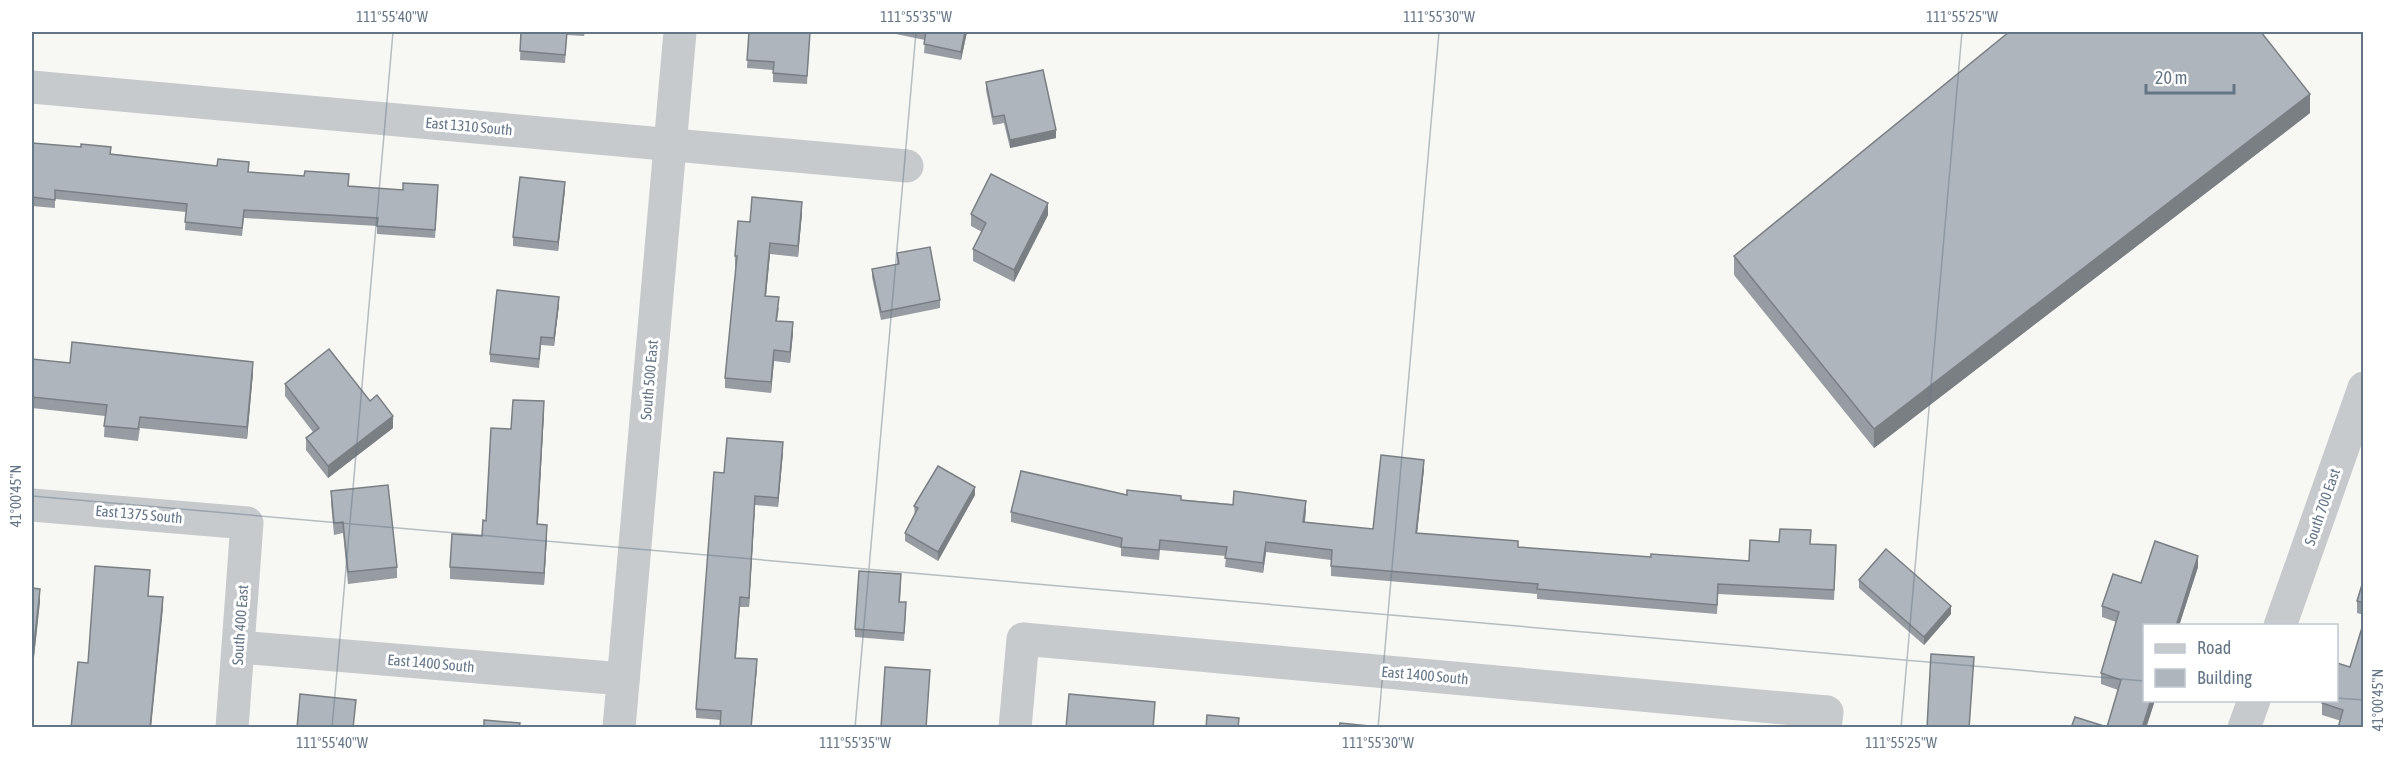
<svg xmlns="http://www.w3.org/2000/svg" width="2395" height="759" font-family="'Asap Condensed',sans-serif">
	<style>
		.lines { fill: none; stroke-linecap: round; stroke-linejoin: round }
		.minor { stroke: #c6cacd; stroke-width: 33 }
		.wall { fill: #969ca2 }
		.shaded-wall { fill: #7a7f84 }
		.building { fill: #aeb5bc; stroke: #7a7f84; stroke-width: 1.5 }
		.ticks { fill: none; stroke: #647586; stroke-width: 1.5; stroke-opacity: 0.45 }
		.labels { text-anchor: middle; dominant-baseline: central; stroke-width: 6; stroke-linejoin: round; paint-order: stroke }
		.street-label { font-size: 15px; fill: #647586; stroke: #fff }
		.neatline { fill: none; stroke: #647586; stroke-width: 2 }
		.ticks-label { font-size: 15px; text-anchor: middle; fill: #647586 }
	</style>
	<rect width="100%" height="100%" fill="#f7f7f3"/>
	<g class="lines">
		<!-- minor -->
		<g class="minor">
			<polyline points="32,87 907,166"/>
			<polyline points="32,505 247,523 232,728"/>
			<polyline points="2280,626 2364,388"/>
			<polyline points="239,647 623,679"/>
			<polyline points="619,728 680,32"/>
			<polyline points="1015,728 1023,639 1827,712 1825,728"/>
			<polyline points="2244,728 2254,700"/>
		</g>
	</g>
	<!-- wall -->
	<g class="wall">
		<polygon points="382,32 416,32 416,34"/>
		<polygon points="521,32 585,32 584,36 567,35 565,63 520,60"/>
		<polygon points="749,32 810,32 807,84 773,82 773,70 747,68"/>
		<polygon points="891,32 967,32 961,60 924,53 925,40 891,33"/>
		<polygon points="986,82 1056,138 1010,148 1004,123 993,125 986,90"/>
		<polygon points="2310,113 1874,448 1734,275 1734,256"/>
		<polygon points="32,143 248,172 349,186 438,193 435,238 377,234 377,226 244,218 242,236 185,230 186,212 55,199 55,208 32,206"/>
		<polygon points="565,190 558,251 513,246 513,237"/>
		<polygon points="802,213 798,257 770,254 766,296 779,308 777,321 793,333 790,363 774,361 771,393 725,388 725,378 736,267 735,266 735,256 750,222"/>
		<polygon points="971,214 1048,215 1014,282 973,261 973,249 982,232 971,226"/>
		<polygon points="897,253 940,300 940,308 881,320 872,277 872,269 897,264"/>
		<polygon points="559,305 554,346 541,345 539,368 490,362 490,354"/>
		<polygon points="32,359 70,363 253,373 247,439 140,428 138,441 104,437 105,416 32,408 32,414"/>
		<polygon points="285,384 393,428 328,478 306,450 306,438 313,432 285,396"/>
		<polygon points="544,413 538,524 547,536 544,585 450,579 450,567 482,536 511,429"/>
		<polygon points="783,452 778,507 755,505 749,607 740,607 736,658 757,669 721,720 696,718 696,709 724,473"/>
		<polygon points="1424,469 1417,533 1518,547 1651,557 1749,561 1811,544 1836,555 1834,600 1718,594 1717,614 1537,599 1537,594 1331,576 1331,560 1266,552 1263,573 1225,567 1226,556 1160,550 1159,560 1121,556 1121,548 1011,522 1011,512 1127,495 1306,510 1305,522 1373,529"/>
		<polygon points="331,491 397,567 397,578 348,584 343,533 334,535 331,503"/>
		<polygon points="975,495 938,561 905,541 905,533 915,515 914,506"/>
		<polygon points="2198,567 2146,728 2071,728 2107,727 2118,690 2101,684 2101,673 2116,622 2102,617 2102,606 2141,583"/>
		<polygon points="2364,578 2364,615 2357,613 2357,601"/>
		<polygon points="1859,580 1951,614 1924,645 1859,588"/>
		<polygon points="901,583 900,602 906,611 904,641 855,637 855,629"/>
		<polygon points="32,588 40,601 34,657 32,657"/>
		<polygon points="2337,700 2364,728 2322,715 2322,703"/>
	</g>
	<!-- shaded-wall -->
	<g class="shaded-wall">
		<polygon points="965,32 967,32 961,60 961,52"/>
		<polygon points="2310,94 2310,113 1874,448 1874,429"/>
		<polygon points="1056,130 1056,138 1010,148 1010,140"/>
		<polygon points="565,182 565,190 558,251 558,242"/>
		<polygon points="802,202 802,213 798,257 798,246"/>
		<polygon points="1048,203 1048,215 1014,282 1014,270"/>
		<polygon points="770,243 770,254 765,306 765,296"/>
		<polygon points="559,297 559,305 554,346 554,338"/>
		<polygon points="793,322 793,333 790,363 790,352"/>
		<polygon points="774,350 774,361 771,393 771,382"/>
		<polygon points="253,362 253,373 247,439 247,427"/>
		<polygon points="544,401 544,413 537,536 537,524"/>
		<polygon points="393,416 393,428 328,478 328,466"/>
		<polygon points="783,442 783,452 778,507 778,498"/>
		<polygon points="1424,460 1424,469 1416,543 1416,533"/>
		<polygon points="975,487 975,495 938,561 938,552"/>
		<polygon points="755,496 755,505 749,607 749,598"/>
		<polygon points="1306,501 1306,510 1303,532 1303,522"/>
		<polygon points="547,525 547,536 544,585 544,573"/>
		<polygon points="1266,542 1266,552 1263,573 1263,563"/>
		<polygon points="2198,556 2198,567 2179,626 2176,626"/>
		<polygon points="40,589 40,601 34,657 34,645"/>
		<polygon points="163,597 163,608 151,728 150,728"/>
		<polygon points="1951,606 1951,614 1924,645 1924,637"/>
		<polygon points="757,659 757,669 751,728"/>
		<polygon points="2151,700 2155,700 2146,728 2142,728"/>
	</g>
	<!-- building -->
	<g class="building">
		<polygon points="521,32 567,32 565,55 520,51"/>
		<polygon points="749,32 810,32 807,76 773,73 774,62 747,60"/>
		<polygon points="925,32 965,32 961,52 924,44 926,32"/>
		<polygon points="2009,32 2261,32 2310,94 1874,429 1734,256"/>
		<polygon points="1043,70 1056,130 1010,140 1004,115 993,117 986,82"/>
		<polygon points="32,143 81,147 81,144 111,147 110,154 217,166 218,159 249,162 248,172 304,176 305,171 349,174 348,186 403,190 403,183 438,185 435,230 377,226 378,218 244,210 242,228 185,222 187,204 55,190 55,200 32,197"/>
		<polygon points="991,174 1048,203 1014,270 973,249 986,223 971,214"/>
		<polygon points="520,177 565,182 558,242 513,237"/>
		<polygon points="752,197 802,202 798,246 770,243 765,296 779,297 776,321 793,322 790,352 774,350 771,382 725,378 737,256 735,256 738,221 750,222"/>
		<polygon points="930,247 940,300 881,312 872,269 899,264 897,253"/>
		<polygon points="497,290 559,297 554,338 541,337 539,359 490,354"/>
		<polygon points="72,342 253,362 247,427 140,417 138,429 104,426 107,405 32,397 32,403 32,359 70,363"/>
		<polygon points="329,349 370,401 377,395 393,416 328,466 306,438 319,428 285,384"/>
		<polygon points="513,400 544,401 537,524 547,525 544,573 450,567 452,534 482,536 483,520 486,521 491,428 511,429"/>
		<polygon points="727,438 783,442 778,498 755,496 749,598 740,597 735,658 757,659 751,728 720,728 721,711 696,709 714,472 724,473"/>
		<polygon points="1381,455 1424,460 1416,533 1518,541 1518,547 1651,557 1651,554 1749,561 1750,540 1779,542 1780,529 1811,530 1810,544 1836,545 1834,590 1718,584 1717,605 1537,589 1538,584 1331,566 1332,550 1266,542 1263,563 1225,558 1227,547 1160,540 1159,550 1121,547 1122,538 1011,512 1021,471 1127,495 1127,490 1181,496 1181,500 1233,505 1234,491 1306,501 1303,522 1373,529"/>
		<polygon points="938,466 975,487 938,552 905,533 918,508 914,506"/>
		<polygon points="388,485 397,567 348,572 343,522 334,523 331,491"/>
		<polygon points="2155,541 2198,556 2176,626 2145,626 2145,700 2151,700 2142,728 2071,728 2075,717 2107,727 2121,680 2101,673 2119,612 2102,606 2113,574 2141,583"/>
		<polygon points="1886,549 1951,606 1924,637 1859,580"/>
		<polygon points="95,566 150,570 148,596 163,597 150,728 71,728 78,662 88,663"/>
		<polygon points="859,571 901,574 899,602 906,602 904,633 855,629"/>
		<polygon points="2364,578 2364,603 2357,601"/>
		<polygon points="32,588 40,589 34,645 32,645"/>
		<polygon points="2364,621 2364,728 2338,728 2343,710 2322,703 2323,700 2337,700 2337,663 2350,667"/>
		<polygon points="1931,654 1974,657 1969,728 1927,728"/>
		<polygon points="885,667 930,670 926,728 881,728"/>
		<polygon points="300,694 356,700 353,728 297,728"/>
		<polygon points="1069,694 1155,702 1153,728 1066,728"/>
		<polygon points="1207,715 1239,718 1238,728 1206,728"/>
		<polygon points="484,720 520,723 519,728 484,728"/>
		<polygon points="1340,723 1389,728 1339,728"/>
	</g>
	<!-- ticks -->
	<path class="ticks" d="M32,496L2144,681M2336,698L2364,700M332,728L393,32M855,728L916,32M1378,728L1439,32M1901,728L1962,32"/>
	<g class="labels">
		<!-- street labels -->
		<g class="street-label">
			<text transform="translate(469 126) rotate(5)">East 1310 South</text>
			<text transform="translate(649 380) rotate(-85)">South 500 East</text>
			<text transform="translate(2322 507) rotate(-71)">South 700 East</text>
			<text transform="translate(139 514) rotate(5)">East 1375 South</text>
			<text transform="translate(240 625) rotate(-86)">South 400 East</text>
			<text transform="translate(431 663) rotate(5)">East 1400 South</text>
			<text transform="translate(1425 675) rotate(5)">East 1400 South</text>
		</g>
	</g>
	<!-- border -->
	<rect width="2395" height="759" fill="none" stroke="#ffffff" stroke-width="66"/>
	<!-- legend -->
	<rect x="2143" y="624" width="195" height="78" fill="#ffffff" stroke="#c1c8cf" stroke-width="1.5"/>
	<rect x="2155" y="644" width="30" height="9" fill="#c6cacd" stroke="#c1c8cf" stroke-width="1.5"/>
	<text x="2197" y="654" font-size="18" fill="#647586">Road</text>
	<rect x="2155" y="669" width="30" height="18" fill="#aeb5bc" stroke="#c1c8cf" stroke-width="1.5"/>
	<text x="2197" y="684" font-size="18" fill="#647586">Building</text>
	<!-- scale -->
	<path d="M2146 84v9h88v-9" fill="none" stroke="#647586" stroke-width="3"/>
	<text x="2155" y="84" font-size="18" fill="#647586" stroke="#ffffff" stroke-width="4.5" paint-order="stroke">20 m</text>
	<rect x="33" y="33" width="2329" height="693" class="neatline"/>
	<g class="ticks-label">
		<text x="392" y="22">111°55'40"W</text>
		<text x="916" y="22">111°55'35"W</text>
		<text x="1439" y="22">111°55'30"W</text>
		<text x="1962" y="22">111°55'25"W</text>
		<text transform="translate(16 496) rotate(-90)" y="5">41°00'45"N</text>
		<text transform="translate(2378 700) rotate(-90)" y="5">41°00'45"N</text>
		<text x="332" y="748">111°55'40"W</text>
		<text x="855" y="748">111°55'35"W</text>
		<text x="1378" y="748">111°55'30"W</text>
		<text x="1901" y="748">111°55'25"W</text>
	</g>
</svg>
